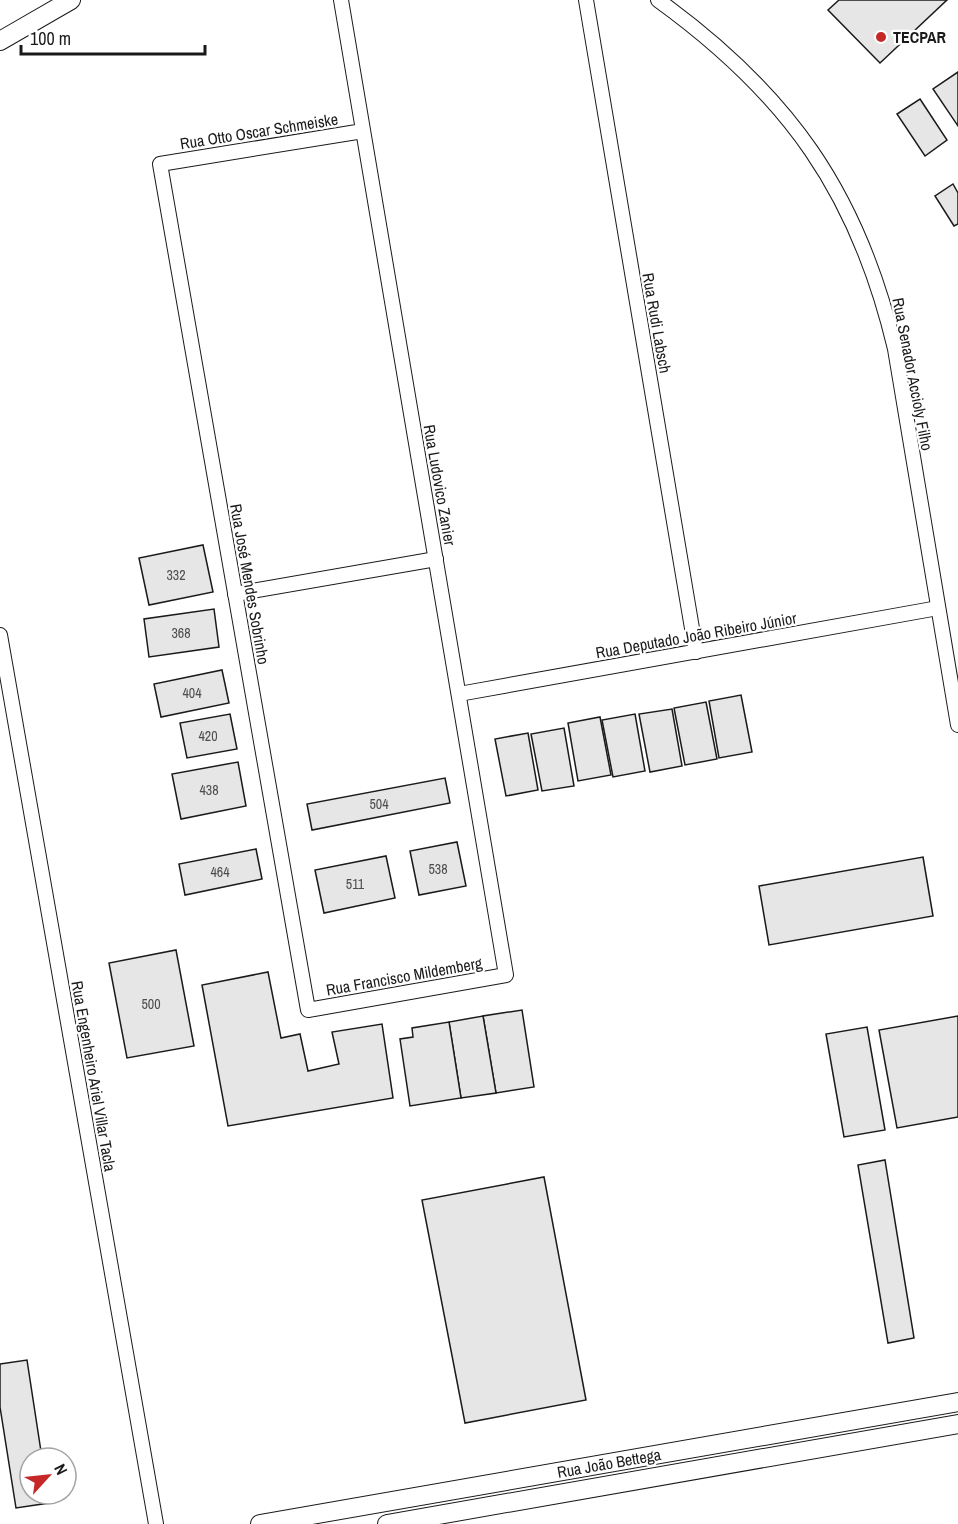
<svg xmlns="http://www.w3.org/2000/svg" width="958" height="1524" font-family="'Archivo Narrow',sans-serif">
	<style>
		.building { fill: #e6e6e6; stroke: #1a1a1a; stroke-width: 1.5 }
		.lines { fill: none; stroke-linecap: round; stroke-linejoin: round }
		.minor-casing { stroke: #1a1a1a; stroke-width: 16 }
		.major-casing { stroke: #1a1a1a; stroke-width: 20 }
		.minor { stroke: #fff; stroke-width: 14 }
		.major { stroke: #fff; stroke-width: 18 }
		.poi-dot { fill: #c62828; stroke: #fff; stroke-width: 2 }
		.labels { text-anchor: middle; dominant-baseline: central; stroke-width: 4.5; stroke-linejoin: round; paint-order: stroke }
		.number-label { font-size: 14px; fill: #4d4d4d }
		.poi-label { font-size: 16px; font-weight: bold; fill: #1a1a1a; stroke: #fff; text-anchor: start }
		.street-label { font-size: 16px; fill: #1a1a1a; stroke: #fff }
	</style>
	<rect width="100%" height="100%" fill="#fff"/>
	<!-- building -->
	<g class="building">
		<polygon points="839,0 947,0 880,63 828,10"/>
		<polygon points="958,72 958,126 933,89"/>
		<polygon points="920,99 947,140 925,156 897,114"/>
		<polygon points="953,184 958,193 958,224 954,226 935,196"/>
		<polygon points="203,545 213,592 149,605 139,558"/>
		<polygon points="214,609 219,647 149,657 144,619"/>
		<polygon points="222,670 229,703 161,717 154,684"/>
		<polygon points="741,695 752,752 719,758 709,701"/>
		<polygon points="706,702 717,759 685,765 674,708"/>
		<polygon points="672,709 682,766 650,772 639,714"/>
		<polygon points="230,714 237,749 187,758 180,723"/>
		<polygon points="635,714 645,771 613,777 602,720"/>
		<polygon points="600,717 611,775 578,781 568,723"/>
		<polygon points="564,728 574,786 542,791 531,734"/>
		<polygon points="528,733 538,790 506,796 495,739"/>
		<polygon points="238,762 246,806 181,819 172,774"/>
		<polygon points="445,778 450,803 312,830 307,804"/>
		<polygon points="457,842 466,886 419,895 410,851"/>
		<polygon points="256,849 262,879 185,895 179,864"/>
		<polygon points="386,856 395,898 324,913 315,870"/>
		<polygon points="923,857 933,916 769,945 759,886"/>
		<polygon points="176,950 194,1046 127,1058 109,963"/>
		<polygon points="268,972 281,1038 300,1034 308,1071 339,1064 332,1032 382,1024 393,1098 228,1126 202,985"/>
		<polygon points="522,1010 534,1087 496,1093 483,1016"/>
		<polygon points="483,1016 496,1093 461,1098 449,1022"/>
		<polygon points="958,1016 958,1117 897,1128 879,1030"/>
		<polygon points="449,1022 461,1098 410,1106 400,1039 413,1037 412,1028"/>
		<polygon points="867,1027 885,1130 844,1137 826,1034"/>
		<polygon points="885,1160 914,1338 888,1343 858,1165"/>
		<polygon points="544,1177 586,1400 465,1423 422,1200"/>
		<polygon points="27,1360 42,1458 30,1458 30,1494 48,1494 49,1503 16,1508 0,1407 0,1364"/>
	</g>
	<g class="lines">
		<defs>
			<g id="minor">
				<polyline points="341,0 506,975 308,1010 160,164 363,131"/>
				<polyline points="586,0 696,652"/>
				<path d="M658,0C788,94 858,192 895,349L958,725"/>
				<polyline points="235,594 436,559"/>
				<polyline points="0,635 156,1524"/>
				<polyline points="459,694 938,608"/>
			</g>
			<g id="major">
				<polyline points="0,41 71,0"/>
				<polyline points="260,1524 958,1402"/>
				<polyline points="387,1524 958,1424"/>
			</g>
		</defs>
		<!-- minor casing -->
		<use href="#minor" class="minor-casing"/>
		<!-- major casing -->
		<use href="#major" class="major-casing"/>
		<!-- minor -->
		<use href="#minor" class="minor"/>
		<!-- major -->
		<use href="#major" class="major"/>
	</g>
	<!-- markers -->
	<circle class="poi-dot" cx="881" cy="37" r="6"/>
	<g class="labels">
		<!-- number labels -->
		<g class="number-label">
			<text x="176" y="575">332</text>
			<text x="181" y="633">368</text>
			<text x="192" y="693">404</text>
			<text x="208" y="736">420</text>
			<text x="209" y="790">438</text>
			<text x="379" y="804">504</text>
			<text x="438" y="869">538</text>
			<text x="220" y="872">464</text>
			<text x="355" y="884">511</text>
			<text x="151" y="1004">500</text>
		</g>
		<!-- poi labels -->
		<g class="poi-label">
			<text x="893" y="37">TECPAR</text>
		</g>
		<!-- street labels -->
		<g class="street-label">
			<text transform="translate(259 131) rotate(-9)">Rua Otto Oscar Schmeiske</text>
			<text transform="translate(657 323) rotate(80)">Rua Rudi Labsch</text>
			<text transform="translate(913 374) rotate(79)">Rua Senador Accioly Filho</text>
			<text transform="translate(440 485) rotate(80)">Rua Ludovico Zanier</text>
			<text transform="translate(250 584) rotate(80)">Rua José Mendes Sobrinho</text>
			<text transform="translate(696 635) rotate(-10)">Rua Deputado João Ribeiro Júnior</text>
			<text transform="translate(404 976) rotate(-10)">Rua Francisco Mildemberg</text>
			<text transform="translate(94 1076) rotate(80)">Rua Engenheiro Ariel Villar Tacla</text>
			<text transform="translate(609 1463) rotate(-10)">Rua João Bettega</text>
		</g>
	</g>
	<!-- north arrow -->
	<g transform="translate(48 1476) rotate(63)"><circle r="28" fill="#ffffff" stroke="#a3a3a3" stroke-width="1.5"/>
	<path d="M0-4.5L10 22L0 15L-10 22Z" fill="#c62828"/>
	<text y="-9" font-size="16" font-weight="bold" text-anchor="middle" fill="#1a1a1a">N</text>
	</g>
	<!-- scale -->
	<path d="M21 45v9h184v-9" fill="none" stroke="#1a1a1a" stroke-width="3"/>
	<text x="30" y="45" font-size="18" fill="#1a1a1a" stroke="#ffffff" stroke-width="4.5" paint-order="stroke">100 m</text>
</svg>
